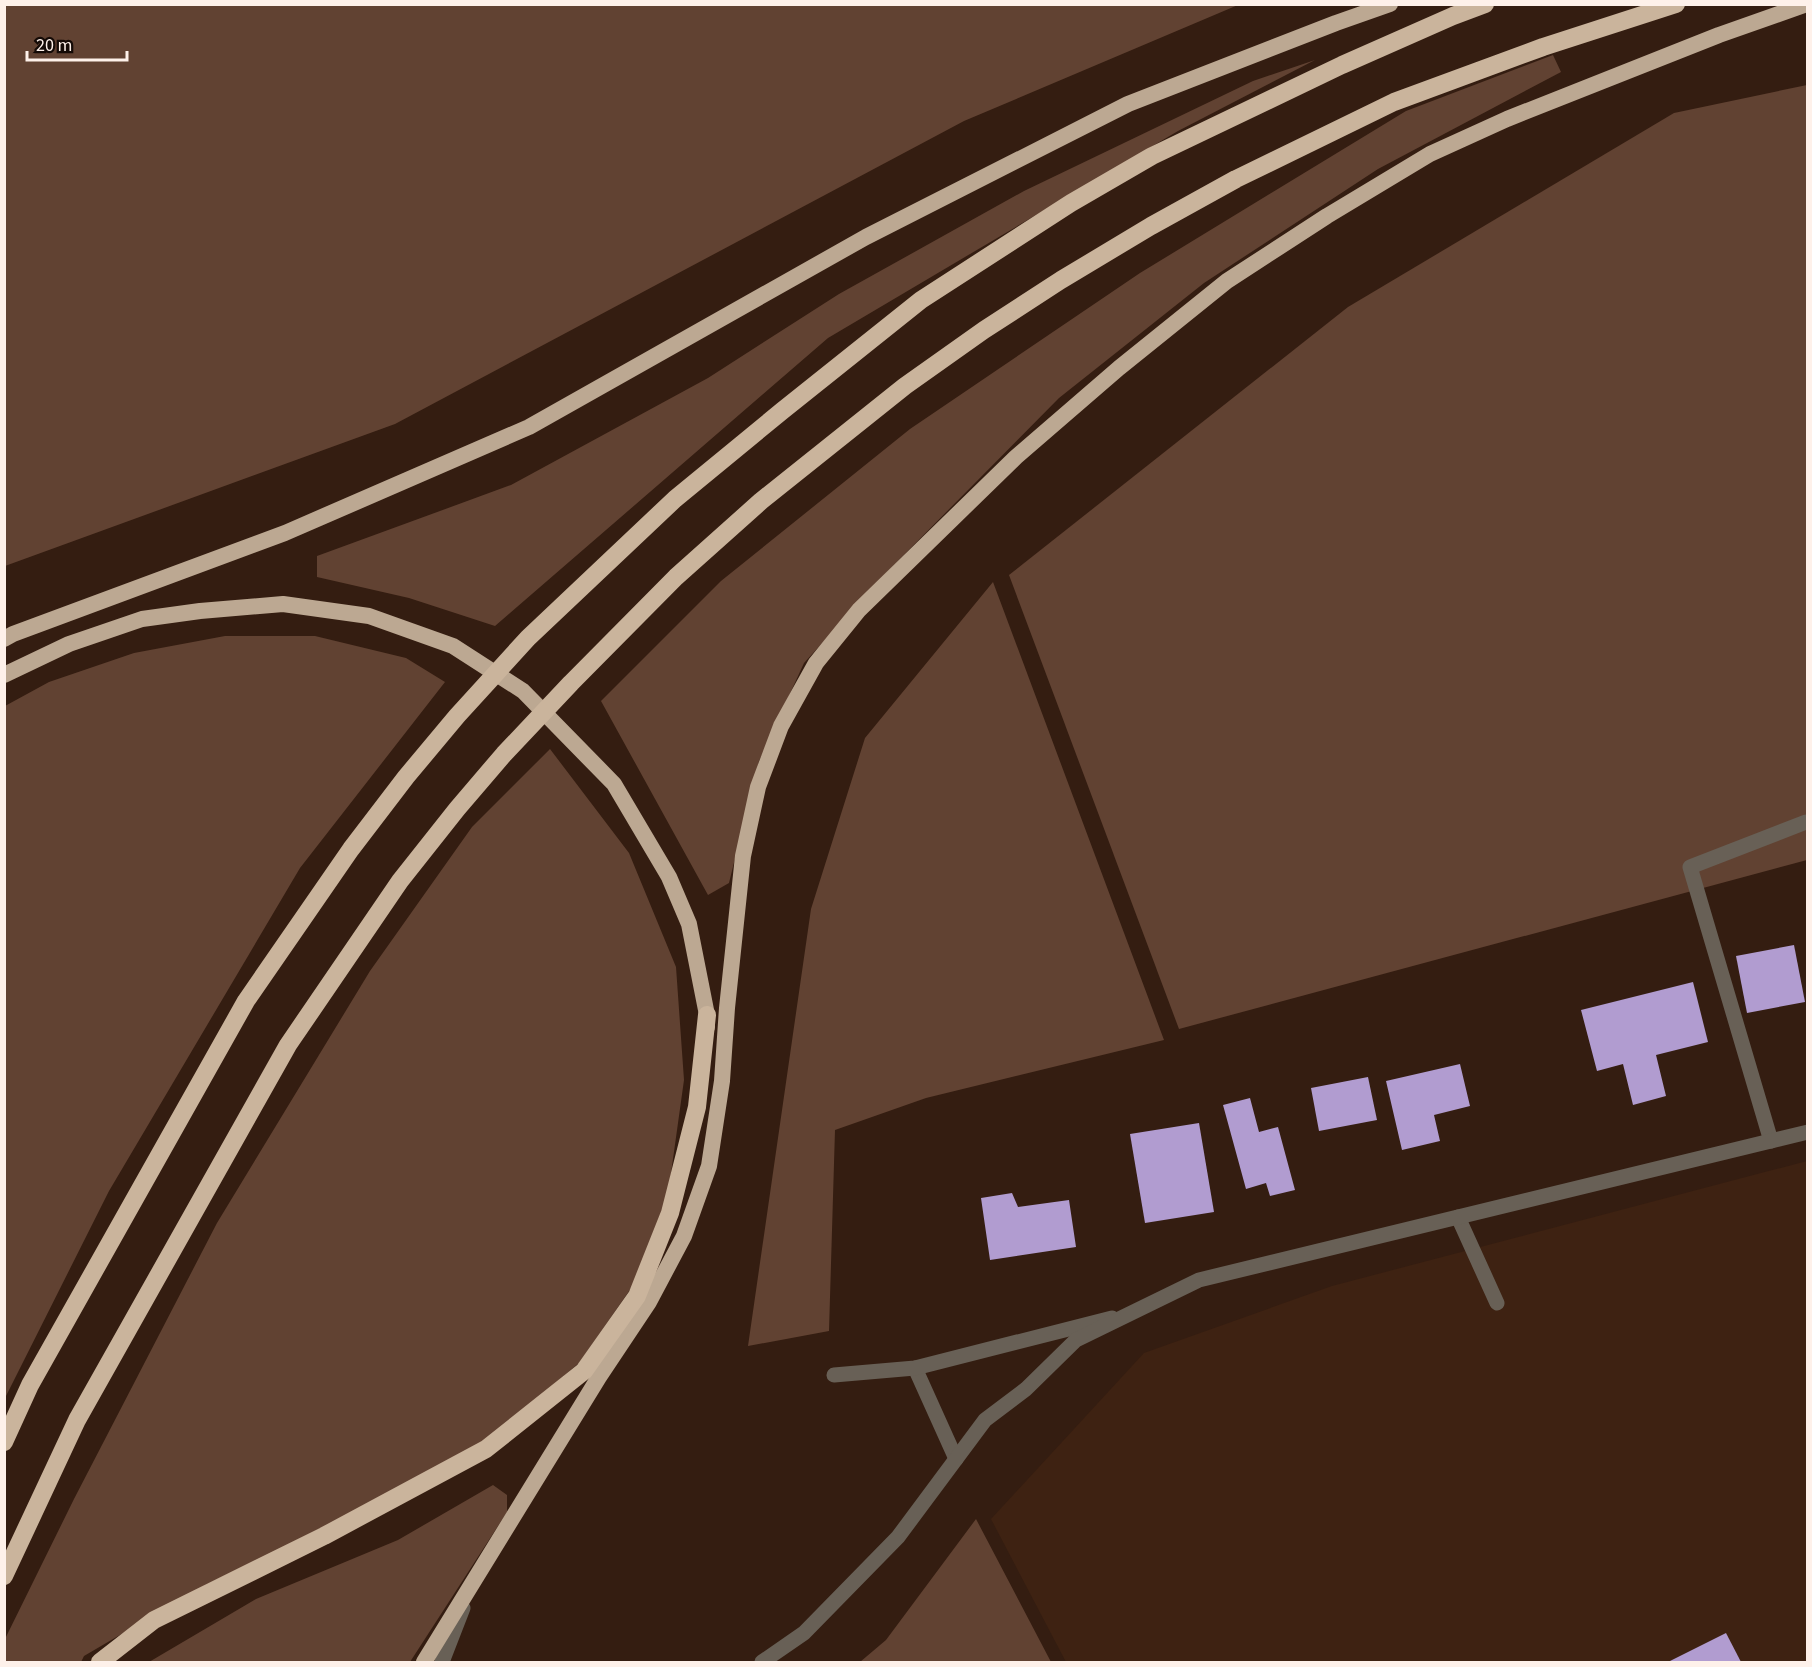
<svg xmlns="http://www.w3.org/2000/svg" width="1812" height="1667" font-family="'Source Sans 3',sans-serif">
	<style>
		.built { fill: #3e2212 }
		.green { fill: #614232 }
		.building { fill: #b19cd0 }
		.lines { fill: none; stroke-linecap: round; stroke-linejoin: round }
		.service { stroke: #686056; stroke-width: 15 }
		.minor { stroke: #686056; stroke-width: 15 }
		.trunk { stroke: #bca892; stroke-width: 16 }
		.motorway { stroke: #cab49c; stroke-width: 18 }
	</style>
	<rect width="100%" height="100%" fill="#341d11"/>
	<!-- built -->
	<polygon class="built" points="1807,1161 1807,1662 1066,1662 991,1519 1144,1353 1332,1286"/>
	<!-- green -->
	<g class="green">
		<polygon points="5,4 1238,4 1238,5 964,121 395,424 5,566"/>
		<polygon points="1553,55 1561,72 1378,169 1204,283 1059,398 886,573 804,663 759,761 729,883 708,895 601,701 721,581 910,429 1140,273 1406,111"/>
		<polygon points="1315,60 1178,131 828,338 495,626 409,598 317,577 317,556 511,485 708,378 839,294 1024,191 1253,81"/>
		<polygon points="1807,85 1807,860 1179,1029 1009,575 1348,307 1674,113"/>
		<polygon points="993,582 1164,1040 926,1098 835,1130 829,1331 748,1346 811,909 865,738"/>
		<polygon points="225,636 315,636 406,658 445,682 300,868 109,1191 5,1398 5,706 49,682 134,653"/>
		<polygon points="550,749 629,853 676,967 684,1080 666,1209 634,1284 579,1363 484,1443 327,1529 207,1584 84,1656 81,1662 5,1662 4,1641 74,1499 217,1223 370,971 472,827"/>
		<polygon points="493,1485 507,1495 507,1512 410,1662 149,1662 256,1599 398,1540"/>
		<polygon points="976,1519 1051,1662 860,1662 886,1640"/>
	</g>
	<!-- building -->
	<g class="building">
		<polygon points="1794,945 1805,1002 1747,1013 1736,956"/>
		<polygon points="1693,982 1708,1042 1656,1055 1666,1096 1633,1105 1623,1064 1597,1071 1581,1010"/>
		<polygon points="1460,1064 1470,1106 1434,1115 1440,1141 1402,1150 1386,1081"/>
		<polygon points="1368,1077 1377,1120 1319,1131 1311,1088"/>
		<polygon points="1250,1098 1259,1132 1278,1127 1295,1190 1270,1196 1266,1183 1246,1189 1223,1105"/>
		<polygon points="1199,1123 1214,1212 1145,1223 1130,1134"/>
		<polygon points="1012,1193 1018,1207 1069,1200 1076,1247 990,1260 981,1198"/>
		<polygon points="1726,1633 1741,1662 1668,1662"/>
	</g>
	<g class="lines">
		<!-- service -->
		<g class="service">
			<polyline points="1771,1141 1690,867 1806,822"/>
			<polyline points="1458,1217 1497,1303"/>
			<polyline points="915,1368 956,1459"/>
			<polyline points="834,1375 915,1368 1112,1318"/>
		</g>
		<!-- minor -->
		<g class="minor">
			<polyline points="442,1662 463,1608"/>
			<polyline points="762,1662 804,1633 898,1537 985,1420 1026,1389 1076,1340 1199,1280 1808,1132"/>
		</g>
		<!-- trunk -->
		<g class="trunk">
			<polyline points="4,639 13,634 285,533 529,427 866,237 1128,104 1336,23 1390,4"/>
			<polyline points="4,675 69,644 142,619 200,611 283,604 369,616 453,646 523,691 614,784 669,877 689,924 707,1015 707,1027"/>
			<polyline points="424,1662 599,1377 649,1302 684,1236 709,1166 722,1081 727,1008 743,856 758,787 781,726 816,663 859,610 1016,457 1119,368 1227,281 1327,216 1430,154 1507,119 1719,35 1807,4"/>
		</g>
		<!-- motorway -->
		<g class="motorway">
			<polyline points="4,1442 30,1385 246,1001 351,849 406,777 457,716 528,638 675,499 782,411 921,300 1071,203 1152,156 1342,65 1453,16 1485,4"/>
			<polyline points="4,1576 77,1420 288,1045 400,881 457,809 504,754 571,683 676,577 761,501 905,386 984,330 1061,280 1151,226 1236,179 1394,102 1543,47 1676,4"/>
			<polyline points="100,1662 154,1620 324,1536 486,1449 584,1371 637,1296 670,1213 697,1107 707,1015"/>
		</g>
	</g>
	<!-- border -->
	<rect width="1812" height="1667" fill="none" stroke="#fef1ea" stroke-width="12"/>
	<!-- scale -->
	<path d="M27 51v9h100v-9" fill="none" stroke="#fef1ea" stroke-width="3"/>
	<text x="36" y="51" font-size="18" fill="#fef1ea" stroke="#140a06" stroke-width="4.5" paint-order="stroke">20 m</text>
</svg>
